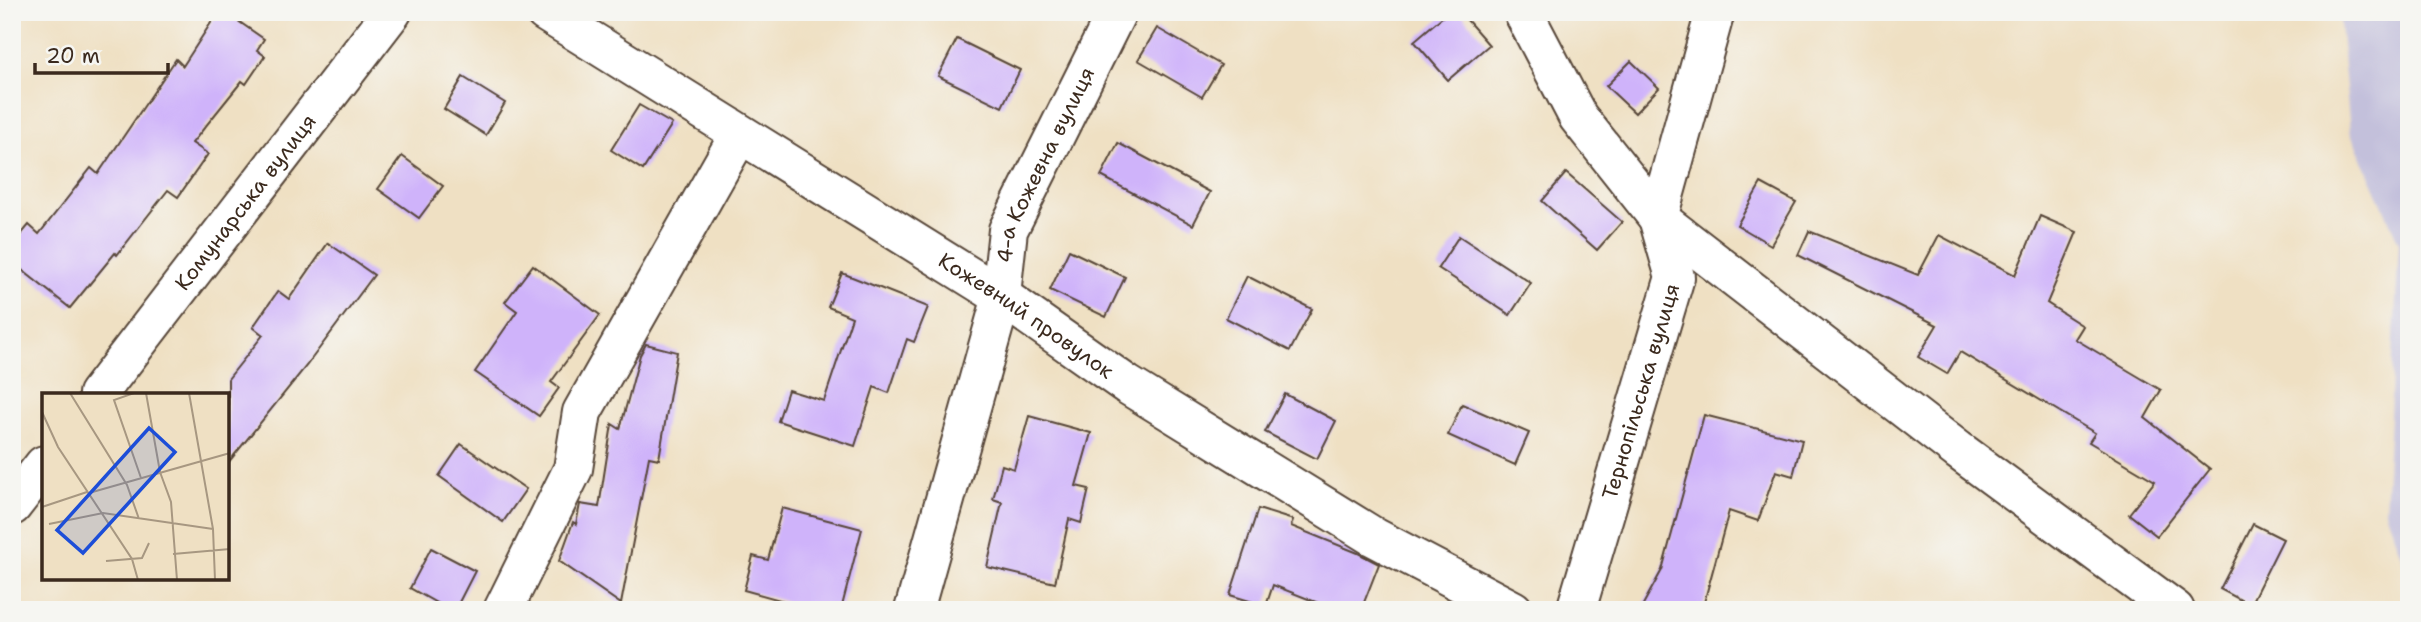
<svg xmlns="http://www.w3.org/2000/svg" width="2421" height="622" font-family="'Shantell Sans',sans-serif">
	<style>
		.industrial { fill: #c3c0db }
		.building { fill: #cfb3fa }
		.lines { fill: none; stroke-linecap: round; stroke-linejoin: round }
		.street-casing { stroke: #564537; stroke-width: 42 }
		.street { stroke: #fff; stroke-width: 38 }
		.labels { text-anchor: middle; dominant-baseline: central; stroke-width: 6; stroke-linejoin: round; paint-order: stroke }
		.street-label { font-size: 21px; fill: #3b2a1e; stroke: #f6f6f2 }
		.inset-road { fill: none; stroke: #a79781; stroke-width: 2 }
		.view { fill: #1d4ed8; fill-opacity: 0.15; stroke: #1d4ed8; stroke-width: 3.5 }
		.inset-edge { fill: none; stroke: #3b2a1e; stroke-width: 3.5 }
	</style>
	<rect width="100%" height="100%" fill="#f6f6f2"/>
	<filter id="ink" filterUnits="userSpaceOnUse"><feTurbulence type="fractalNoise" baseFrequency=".0143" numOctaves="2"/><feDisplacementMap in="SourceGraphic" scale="14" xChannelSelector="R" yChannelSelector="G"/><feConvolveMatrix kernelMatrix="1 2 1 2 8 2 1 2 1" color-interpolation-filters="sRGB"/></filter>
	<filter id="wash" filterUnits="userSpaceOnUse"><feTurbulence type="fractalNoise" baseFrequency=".00686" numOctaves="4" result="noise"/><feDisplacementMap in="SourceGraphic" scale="28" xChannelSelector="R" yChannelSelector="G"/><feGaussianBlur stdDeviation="1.57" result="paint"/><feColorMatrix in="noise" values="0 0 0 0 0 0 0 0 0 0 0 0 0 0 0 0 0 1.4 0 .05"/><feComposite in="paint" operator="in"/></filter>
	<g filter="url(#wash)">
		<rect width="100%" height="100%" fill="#efe0c3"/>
		<!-- industrial -->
		<polygon class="industrial" points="2339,12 2409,12 2409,578 2385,511 2399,243 2350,131"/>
		<g id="blocks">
			<!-- building -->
			<g class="building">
				<polygon points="218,12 225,12 264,39 257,50 265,56 246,84 242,81 192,143 208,154 178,197 168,190 117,255 115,253 70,308 12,262 12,245 29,225 39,234 91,168 98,174 176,59 183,66"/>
				<polygon points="1448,12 1460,12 1489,45 1448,80 1414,41"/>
				<polygon points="1157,28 1221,65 1202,97 1138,60"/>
				<polygon points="957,39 1020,70 1002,107 938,76"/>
				<polygon points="1631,61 1659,88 1635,113 1606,86"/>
				<polygon points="463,77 505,103 486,135 444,109"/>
				<polygon points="639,105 672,124 643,170 611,150"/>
				<polygon points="1118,143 1210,192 1193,225 1101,176"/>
				<polygon points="402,156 443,186 419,218 378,189"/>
				<polygon points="1566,173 1622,222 1597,250 1542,201"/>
				<polygon points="1761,183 1796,202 1771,245 1737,225"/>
				<polygon points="2040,216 2077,232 2047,303 2083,326 2075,339 2161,390 2145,418 2210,469 2157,536 2129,514 2155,481 2089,442 2095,433 1960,352 1947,374 1918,357 1937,325 1798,255 1809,231 1918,275 1939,235 2015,275"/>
				<polygon points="1459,236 1531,283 1510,315 1438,268"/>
				<polygon points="328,243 374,275 307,365 228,463 228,379 263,335 253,327 278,291 289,299"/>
				<polygon points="1069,250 1125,277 1106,317 1050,290"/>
				<polygon points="533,265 600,315 551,382 559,388 539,416 475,372 517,311 505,302"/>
				<polygon points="842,273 928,307 914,342 907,339 889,393 874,387 855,446 778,421 788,390 824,401 852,317 828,307"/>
				<polygon points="1247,276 1312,309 1290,351 1226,318"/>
				<polygon points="646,344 677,352 659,459 649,457 621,604 559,561 573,522 576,524 580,504 599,507 612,424 620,429 640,355"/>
				<polygon points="1285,394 1336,421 1317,459 1265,432"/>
				<polygon points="1462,404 1529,433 1515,465 1448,435"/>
				<polygon points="1704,415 1802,440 1793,476 1776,471 1758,521 1729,511 1702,610 1640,610 1662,570"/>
				<polygon points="1029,416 1091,433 1076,486 1089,489 1081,523 1069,519 1055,583 987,567 1002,502 993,499 1002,465 1014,469"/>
				<polygon points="461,444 526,489 503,522 439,476"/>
				<polygon points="782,508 862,529 841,610 816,610 744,590 753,556 768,560"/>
				<polygon points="1258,509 1293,520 1291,526 1358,553 1379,564 1361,610 1336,610 1273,585 1266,606 1230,595"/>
				<polygon points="2253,524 2283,539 2250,605 2220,589"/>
				<polygon points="431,548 475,571 455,610 449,610 410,588"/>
			</g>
		</g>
	</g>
	<g filter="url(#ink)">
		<use href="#blocks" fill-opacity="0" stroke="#564537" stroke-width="2"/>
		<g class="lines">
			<defs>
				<g id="street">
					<path id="s1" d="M545,12L1001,296L1126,384L1374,537L1513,610"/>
					<polyline points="1523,12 1578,117 1658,218 1958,450 2175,610"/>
					<path id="s2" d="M98,394L392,12"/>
					<polyline points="12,506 44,465"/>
					<polyline points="503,610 573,469 582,412 739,135"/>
					<path id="s3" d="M914,610L1000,304L1008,230L1117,12"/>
					<path id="s4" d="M1576,610L1675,277L1658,218L1715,12"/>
				</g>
			</defs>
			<!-- street casing -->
			<use href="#street" class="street-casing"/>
			<!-- street -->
			<use href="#street" class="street"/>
		</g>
	</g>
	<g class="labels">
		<!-- street labels -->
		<g class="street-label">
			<text stroke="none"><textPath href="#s3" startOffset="466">4-а Кожевна вулиця</textPath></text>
			<text stroke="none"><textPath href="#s2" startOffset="242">Комунарська вулиця</textPath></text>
			<text stroke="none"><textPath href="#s1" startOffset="569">Кожевний провулок</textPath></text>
			<text stroke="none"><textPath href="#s4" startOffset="228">Тернопільська вулиця</textPath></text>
		</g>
	</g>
	<!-- overview -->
	<g transform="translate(42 393)">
		<rect width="187" height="187" fill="#efe0c3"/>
		<path class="inset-road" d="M28,0L85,92L97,126M92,0L72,7L99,85M104,0L118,79L129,109L135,187M147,0L171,136L173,187M0,19L16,54L90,166L96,187M47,100L188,60M0,114L45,99M7,131L61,120L171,136M131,161L188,156M64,168L100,165L107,150"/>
		<path class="view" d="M107,35L133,59L41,160L15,137Z"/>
		<rect width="187" height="187" class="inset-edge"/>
	</g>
	<!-- margin -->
	<rect width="2421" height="622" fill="none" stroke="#f6f6f2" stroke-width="42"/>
	<!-- scale -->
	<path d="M35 63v10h133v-10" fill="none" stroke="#3b2a1e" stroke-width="3.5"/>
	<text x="46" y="63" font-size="21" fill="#3b2a1e" stroke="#f6f6f2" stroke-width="5" paint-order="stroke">20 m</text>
</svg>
